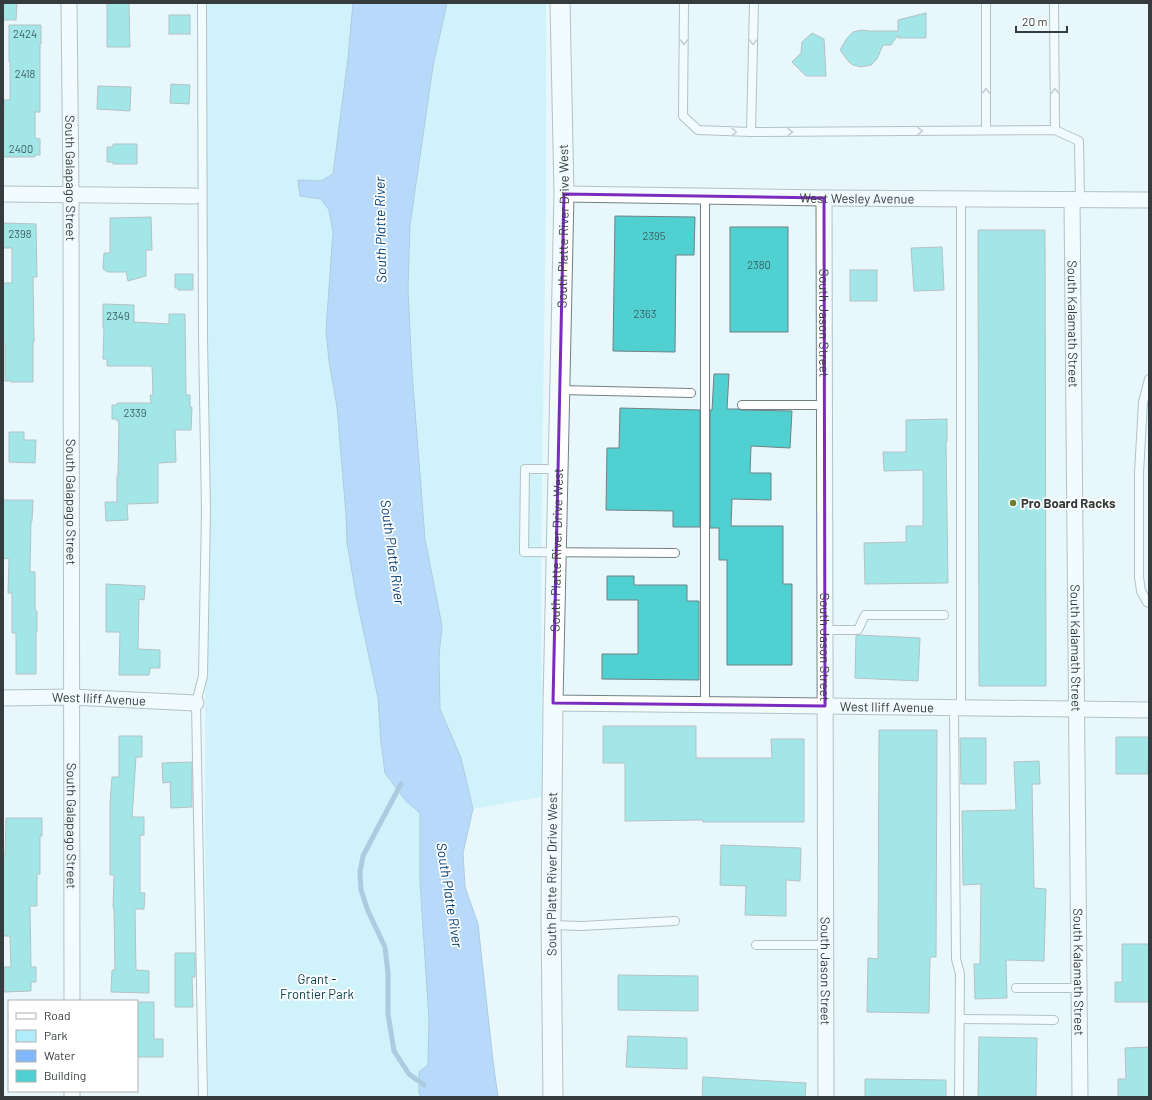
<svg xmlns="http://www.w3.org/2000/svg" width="1152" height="1100" font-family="Barlow,sans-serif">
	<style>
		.green { fill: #b1ecfb }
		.water { fill: #7fb7f8; stroke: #6992c0 }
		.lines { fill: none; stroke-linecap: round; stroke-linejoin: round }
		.stream { stroke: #6992c0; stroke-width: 5 }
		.building { fill: #50d0d1; stroke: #728080 }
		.service-casing { stroke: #728084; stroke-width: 10 }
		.minor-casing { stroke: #728084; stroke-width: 17 }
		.tertiary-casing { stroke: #728084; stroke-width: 21 }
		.service { stroke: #fff; stroke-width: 8 }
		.minor { stroke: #fff; stroke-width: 15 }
		.tertiary { stroke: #fff; stroke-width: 19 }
		.oneway { stroke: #9a9e9e }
		.marked { fill: none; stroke: #7b2cbf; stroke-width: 3; stroke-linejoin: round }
		.poi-dot { fill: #6d7e2e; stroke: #fff; stroke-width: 1.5 }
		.labels { text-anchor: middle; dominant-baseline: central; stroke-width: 3.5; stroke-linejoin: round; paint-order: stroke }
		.number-label { font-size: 11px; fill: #3c6162 }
		.street-label { font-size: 13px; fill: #363c3d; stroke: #fff }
		.poi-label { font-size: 13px; font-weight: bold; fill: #363c3d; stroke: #fff; text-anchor: start }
		.park-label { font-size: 13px; fill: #073f4a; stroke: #fff }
		.water-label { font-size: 14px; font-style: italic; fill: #003d76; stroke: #fff }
	</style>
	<rect width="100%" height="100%" fill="#e7f7fb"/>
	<!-- green -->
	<g class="green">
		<polygon points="207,3 353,3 348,58 333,175 321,181 298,180 300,196 321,199 329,210 333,232 329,361 337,407 346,514 347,542 357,601 378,698 381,742 385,773 406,801 420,813 420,881 429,1020 428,1065 419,1094 422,1097 208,1097 205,825"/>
		<polygon points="447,3 546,3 546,194 541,560 542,797 473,809 461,758 440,709 439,656 442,626 425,539 412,372 408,290 410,225 433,66"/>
	</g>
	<!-- water -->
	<polygon class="water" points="353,3 447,3 433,66 410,225 408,290 412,372 425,539 442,626 439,656 440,709 461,758 473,809 463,853 465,887 478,924 493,1061 498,1097 422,1097 419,1094 419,1072 428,1065 429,1020 420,881 420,813 406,801 385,773 381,742 378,698 357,601 347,542 346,514 337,407 329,361 326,330 333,232 329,210 321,199 300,196 298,180 321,181 333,174 348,58"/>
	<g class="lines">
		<!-- stream -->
		<polyline class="stream" points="401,784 375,833 363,856 360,872 361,890 368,911 385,947 388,973 388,1014 394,1051 409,1074 424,1085"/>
	</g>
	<!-- building -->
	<g class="building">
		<polygon points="3,3 17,3 16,20 3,20"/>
		<polygon points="107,3 129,3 130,47 107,47"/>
		<polygon points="926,13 926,38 898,38 898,35 891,45 883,45 877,59 871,65 861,67 853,65 849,62 840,50 847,38 853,32 862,30 870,31 898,31 898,20"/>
		<rect x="169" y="15" width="21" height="19"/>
		<polygon points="9,25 41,25 41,44 40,44 40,112 35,112 35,138 40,139 40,155 35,155 35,157 3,157 4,100 10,100 10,62 9,62"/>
		<polygon points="812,33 824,39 826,76 806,76 792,62 801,53 802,42"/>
		<polygon points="171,84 190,85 189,104 170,103"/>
		<polygon points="98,86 131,87 130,111 97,109"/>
		<polygon points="113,144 137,144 137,164 113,164 113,162 107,162 107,147 113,147"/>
		<polygon points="615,216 695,217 694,255 676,255 675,352 613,351"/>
		<polygon points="151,217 152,250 146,250 146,276 128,281 126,272 108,272 103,269 104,253 110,253 110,218"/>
		<polygon points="3,223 36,224 37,277 33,277 34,342 33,342 33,382 11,382 11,381 5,381 5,344 3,344 3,283 12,283 12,248 3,248"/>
		<rect x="730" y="227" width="58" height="105"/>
		<polygon points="978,230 1045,230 1046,686 979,686"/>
		<polygon points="942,247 944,290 914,291 911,248"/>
		<rect x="850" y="270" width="27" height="31"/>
		<polygon points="175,274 193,274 193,290 178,290 178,288 175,288"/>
		<polygon points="103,304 134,305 134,322 169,324 169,314 185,314 186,395 190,395 190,407 192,407 191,430 175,430 176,462 158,463 158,503 127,504 128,520 106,521 105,502 117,502 117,476 118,476 119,421 117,421 117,419 112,419 112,405 117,405 117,403 151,403 150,395 153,395 152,366 107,366 107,359 103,359 104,328 103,328"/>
		<polygon points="714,374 729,374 727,409 738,409 742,410 792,411 790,448 751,446 750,473 771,473 771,500 732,499 731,526 783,526 783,584 792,584 792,665 727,665 727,560 719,560 719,528 710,528 710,410 712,410"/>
		<polygon points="620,408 700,410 700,527 673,527 673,511 606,510 607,448 619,448"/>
		<polygon points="947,419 947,442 946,442 948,583 865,584 864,543 906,542 906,526 923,526 923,470 884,471 883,452 906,452 906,420"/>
		<polygon points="9,432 24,432 24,440 36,440 35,463 9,462"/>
		<polygon points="3,500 33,500 32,521 31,521 30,572 35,572 35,611 37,611 37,632 36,632 36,674 16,674 16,633 12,633 12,593 8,593 9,559 3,558"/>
		<polygon points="607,576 634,576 634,585 687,585 687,601 699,601 699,680 602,679 602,654 638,654 638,600 607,600"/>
		<polygon points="106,584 145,586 144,600 139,599 138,649 160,650 160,668 150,668 149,675 119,675 120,632 106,632"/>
		<polygon points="859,635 920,638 918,681 855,678 856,636"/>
		<polygon points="603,726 696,726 696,758 772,758 771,739 804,739 804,822 703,822 703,820 625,821 625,763 603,763"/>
		<polygon points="879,730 937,730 936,957 930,957 929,1013 867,1012 868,958 878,959"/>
		<polygon points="119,736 142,736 142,757 136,757 132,817 144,817 144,835 140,835 140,893 145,893 144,909 135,909 136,970 149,971 149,993 111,992 112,970 115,970 114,908 113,908 114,875 110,875 110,804 112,777 119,777"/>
		<polygon points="1116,737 1149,737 1149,761 1148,761 1148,774 1116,774"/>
		<polygon points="960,738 986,738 986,784 961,784"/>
		<polygon points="1039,761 1040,784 1032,784 1034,888 1046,889 1044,961 1006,960 1007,998 975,999 974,964 980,964 981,884 963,885 962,811 1016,810 1014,762"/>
		<polygon points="192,762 192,807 171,808 170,782 163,783 162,763"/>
		<polygon points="6,818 42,818 42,836 40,836 40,874 37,874 37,906 30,906 31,967 36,967 36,982 31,982 31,991 4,992 4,967 11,967 10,936 3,936 3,856 5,856"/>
		<polygon points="721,845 801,848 800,881 786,880 786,916 745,915 746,886 720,885"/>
		<polygon points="1122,944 1149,944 1149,1002 1115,1002 1115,982 1122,982"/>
		<polygon points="175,953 195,953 195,977 192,977 193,1007 175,1007"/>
		<polygon points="618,975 698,976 698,1011 618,1010"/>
		<polygon points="137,1002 154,1002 154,1039 163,1039 163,1057 137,1057"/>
		<polygon points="628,1036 687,1038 687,1069 626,1067"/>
		<polygon points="979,1037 1037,1038 1036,1097 978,1097"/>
		<polygon points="1149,1047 1149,1097 1118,1097 1118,1079 1126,1079 1125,1048"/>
		<polygon points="703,1077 806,1083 805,1097 702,1097"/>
		<polygon points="865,1079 946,1080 946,1097 865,1097"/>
	</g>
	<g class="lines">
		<defs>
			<g id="service">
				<polyline points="202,3 203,337 206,511 203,676 196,703 203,1097"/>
				<polyline points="684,3 683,116 698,130 751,132"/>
				<polyline points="754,3 751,132 1055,130 1079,141 1080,200"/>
				<polyline points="1054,3 1055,130"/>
				<polyline points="986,130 986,3"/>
				<polyline points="705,196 705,705"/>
				<polyline points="1149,379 1143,402 1139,473 1139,577 1141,591 1147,602 1149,603"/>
				<polyline points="560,390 691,393"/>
				<polyline points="742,405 825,405"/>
				<polyline points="558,469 525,469 524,552 675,553"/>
				<polyline points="825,630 858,630 865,615 944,615"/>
				<polyline points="954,708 956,959 960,974 959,1097"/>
				<polyline points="961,708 961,199"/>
				<polyline points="551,925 581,926 675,921"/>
				<polyline points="756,945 826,945"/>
				<polyline points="1016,988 1079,988"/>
				<polyline points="960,1019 1054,1020"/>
			</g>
			<g id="minor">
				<path id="s1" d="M69,3L71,194L72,1001"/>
				<polyline points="3,194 195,196"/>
				<path id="s2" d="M564,194L824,198L1149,200"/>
				<path id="s3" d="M824,198L826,1097"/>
				<path id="s4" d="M1072,200L1080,1097"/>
				<path id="s5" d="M3,698L71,697L196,703"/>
				<path id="s6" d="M553,703L825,706L1149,710"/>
				<polyline points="72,1091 72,1097"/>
			</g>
			<g id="tertiary">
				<path id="s7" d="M553,1097L551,920L553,703L564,194L560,3"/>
			</g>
		</defs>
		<!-- service casing -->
		<use href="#service" class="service-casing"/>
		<!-- minor casing -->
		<use href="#minor" class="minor-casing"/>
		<!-- tertiary casing -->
		<use href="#tertiary" class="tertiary-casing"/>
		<!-- service -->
		<use href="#service" class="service"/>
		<!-- minor -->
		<use href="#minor" class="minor"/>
		<!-- tertiary -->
		<use href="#tertiary" class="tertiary"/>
	</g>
	<!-- one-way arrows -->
	<defs><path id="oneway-chevron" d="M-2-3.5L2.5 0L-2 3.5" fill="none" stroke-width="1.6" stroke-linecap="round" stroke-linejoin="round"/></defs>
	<g class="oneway">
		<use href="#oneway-chevron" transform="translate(684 42) rotate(90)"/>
		<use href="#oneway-chevron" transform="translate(753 42) rotate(91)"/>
		<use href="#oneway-chevron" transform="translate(986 91) rotate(-90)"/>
		<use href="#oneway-chevron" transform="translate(1055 91) rotate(-91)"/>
		<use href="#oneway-chevron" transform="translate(920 131) rotate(-1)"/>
		<use href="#oneway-chevron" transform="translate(734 132) rotate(2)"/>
		<use href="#oneway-chevron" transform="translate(790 132) rotate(-1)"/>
	</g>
	<!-- marked area -->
	<path d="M0 0H1152V1100H0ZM564,194L824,198L825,706L553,703Z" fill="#e7f7fb" fill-opacity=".55" fill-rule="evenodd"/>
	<path class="marked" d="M564,194L824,198L825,706L553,703Z"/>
	<!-- markers -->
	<circle class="poi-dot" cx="1013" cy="503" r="4"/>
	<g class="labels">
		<!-- number labels -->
		<g class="number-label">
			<text x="25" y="33">2424</text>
			<text x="25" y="73">2418</text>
			<text x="21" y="148">2400</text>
			<text x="20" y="233">2398</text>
			<text x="654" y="235">2395</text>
			<text x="759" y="264">2380</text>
			<text x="645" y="313">2363</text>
			<text x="118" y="315">2349</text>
			<text x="135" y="412">2339</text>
		</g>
		<!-- street labels -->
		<g class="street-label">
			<text stroke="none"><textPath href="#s1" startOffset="175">South Galapago Street</textPath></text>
			<text stroke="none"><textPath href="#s2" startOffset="293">West Wesley Avenue</textPath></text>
			<text stroke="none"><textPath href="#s7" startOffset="871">South Platte River Drive West</textPath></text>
			<text stroke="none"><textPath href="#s3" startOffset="125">South Jason Street</textPath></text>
			<text stroke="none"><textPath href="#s4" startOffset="124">South Kalamath Street</textPath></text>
			<text stroke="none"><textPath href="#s1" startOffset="499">South Galapago Street</textPath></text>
			<text stroke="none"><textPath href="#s7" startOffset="547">South Platte River Drive West</textPath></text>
			<text stroke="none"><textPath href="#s3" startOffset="449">South Jason Street</textPath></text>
			<text stroke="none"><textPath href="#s4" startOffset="448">South Kalamath Street</textPath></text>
			<text stroke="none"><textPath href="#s5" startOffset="96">West Iliff Avenue</textPath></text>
			<text stroke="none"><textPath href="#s6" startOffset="334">West Iliff Avenue</textPath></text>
			<text stroke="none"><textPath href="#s1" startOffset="823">South Galapago Street</textPath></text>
			<text stroke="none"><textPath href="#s7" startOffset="223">South Platte River Drive West</textPath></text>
			<text stroke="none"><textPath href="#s3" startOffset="773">South Jason Street</textPath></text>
			<text stroke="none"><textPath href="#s4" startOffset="772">South Kalamath Street</textPath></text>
		</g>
		<!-- poi labels -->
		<g class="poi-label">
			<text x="1021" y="503">Pro Board Racks</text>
		</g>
		<!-- park labels -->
		<g class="park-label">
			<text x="317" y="979">Grant -<tspan x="317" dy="15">Frontier Park</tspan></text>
		</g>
		<!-- water labels -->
		<g class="water-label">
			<text transform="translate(380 230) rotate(-91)">South Platte River</text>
			<text transform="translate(393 552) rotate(82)">South Platte River</text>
			<text transform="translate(450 895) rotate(81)">South Platte River</text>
		</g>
	</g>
	<!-- border -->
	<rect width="1152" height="1100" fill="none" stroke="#363c3d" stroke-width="8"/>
	<!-- legend -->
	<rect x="8" y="1000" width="130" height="92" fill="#ffffff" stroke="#afb1b1"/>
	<rect x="16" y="1013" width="20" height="6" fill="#ffffff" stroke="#afb1b1"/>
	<text x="44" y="1020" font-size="12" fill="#363c3d">Road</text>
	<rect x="16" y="1030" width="20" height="12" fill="#b1ecfb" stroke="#afb1b1"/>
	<text x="44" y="1040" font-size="12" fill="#363c3d">Park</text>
	<rect x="16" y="1050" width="20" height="12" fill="#7fb7f8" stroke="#afb1b1"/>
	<text x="44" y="1060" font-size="12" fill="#363c3d">Water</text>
	<rect x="16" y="1070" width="20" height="12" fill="#50d0d1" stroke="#afb1b1"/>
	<text x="44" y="1080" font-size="12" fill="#363c3d">Building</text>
	<!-- scale -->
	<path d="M1016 26v6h51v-6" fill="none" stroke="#363c3d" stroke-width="2"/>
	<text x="1022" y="26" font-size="12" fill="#363c3d" stroke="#ffffff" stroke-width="3" paint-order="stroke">20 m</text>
</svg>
